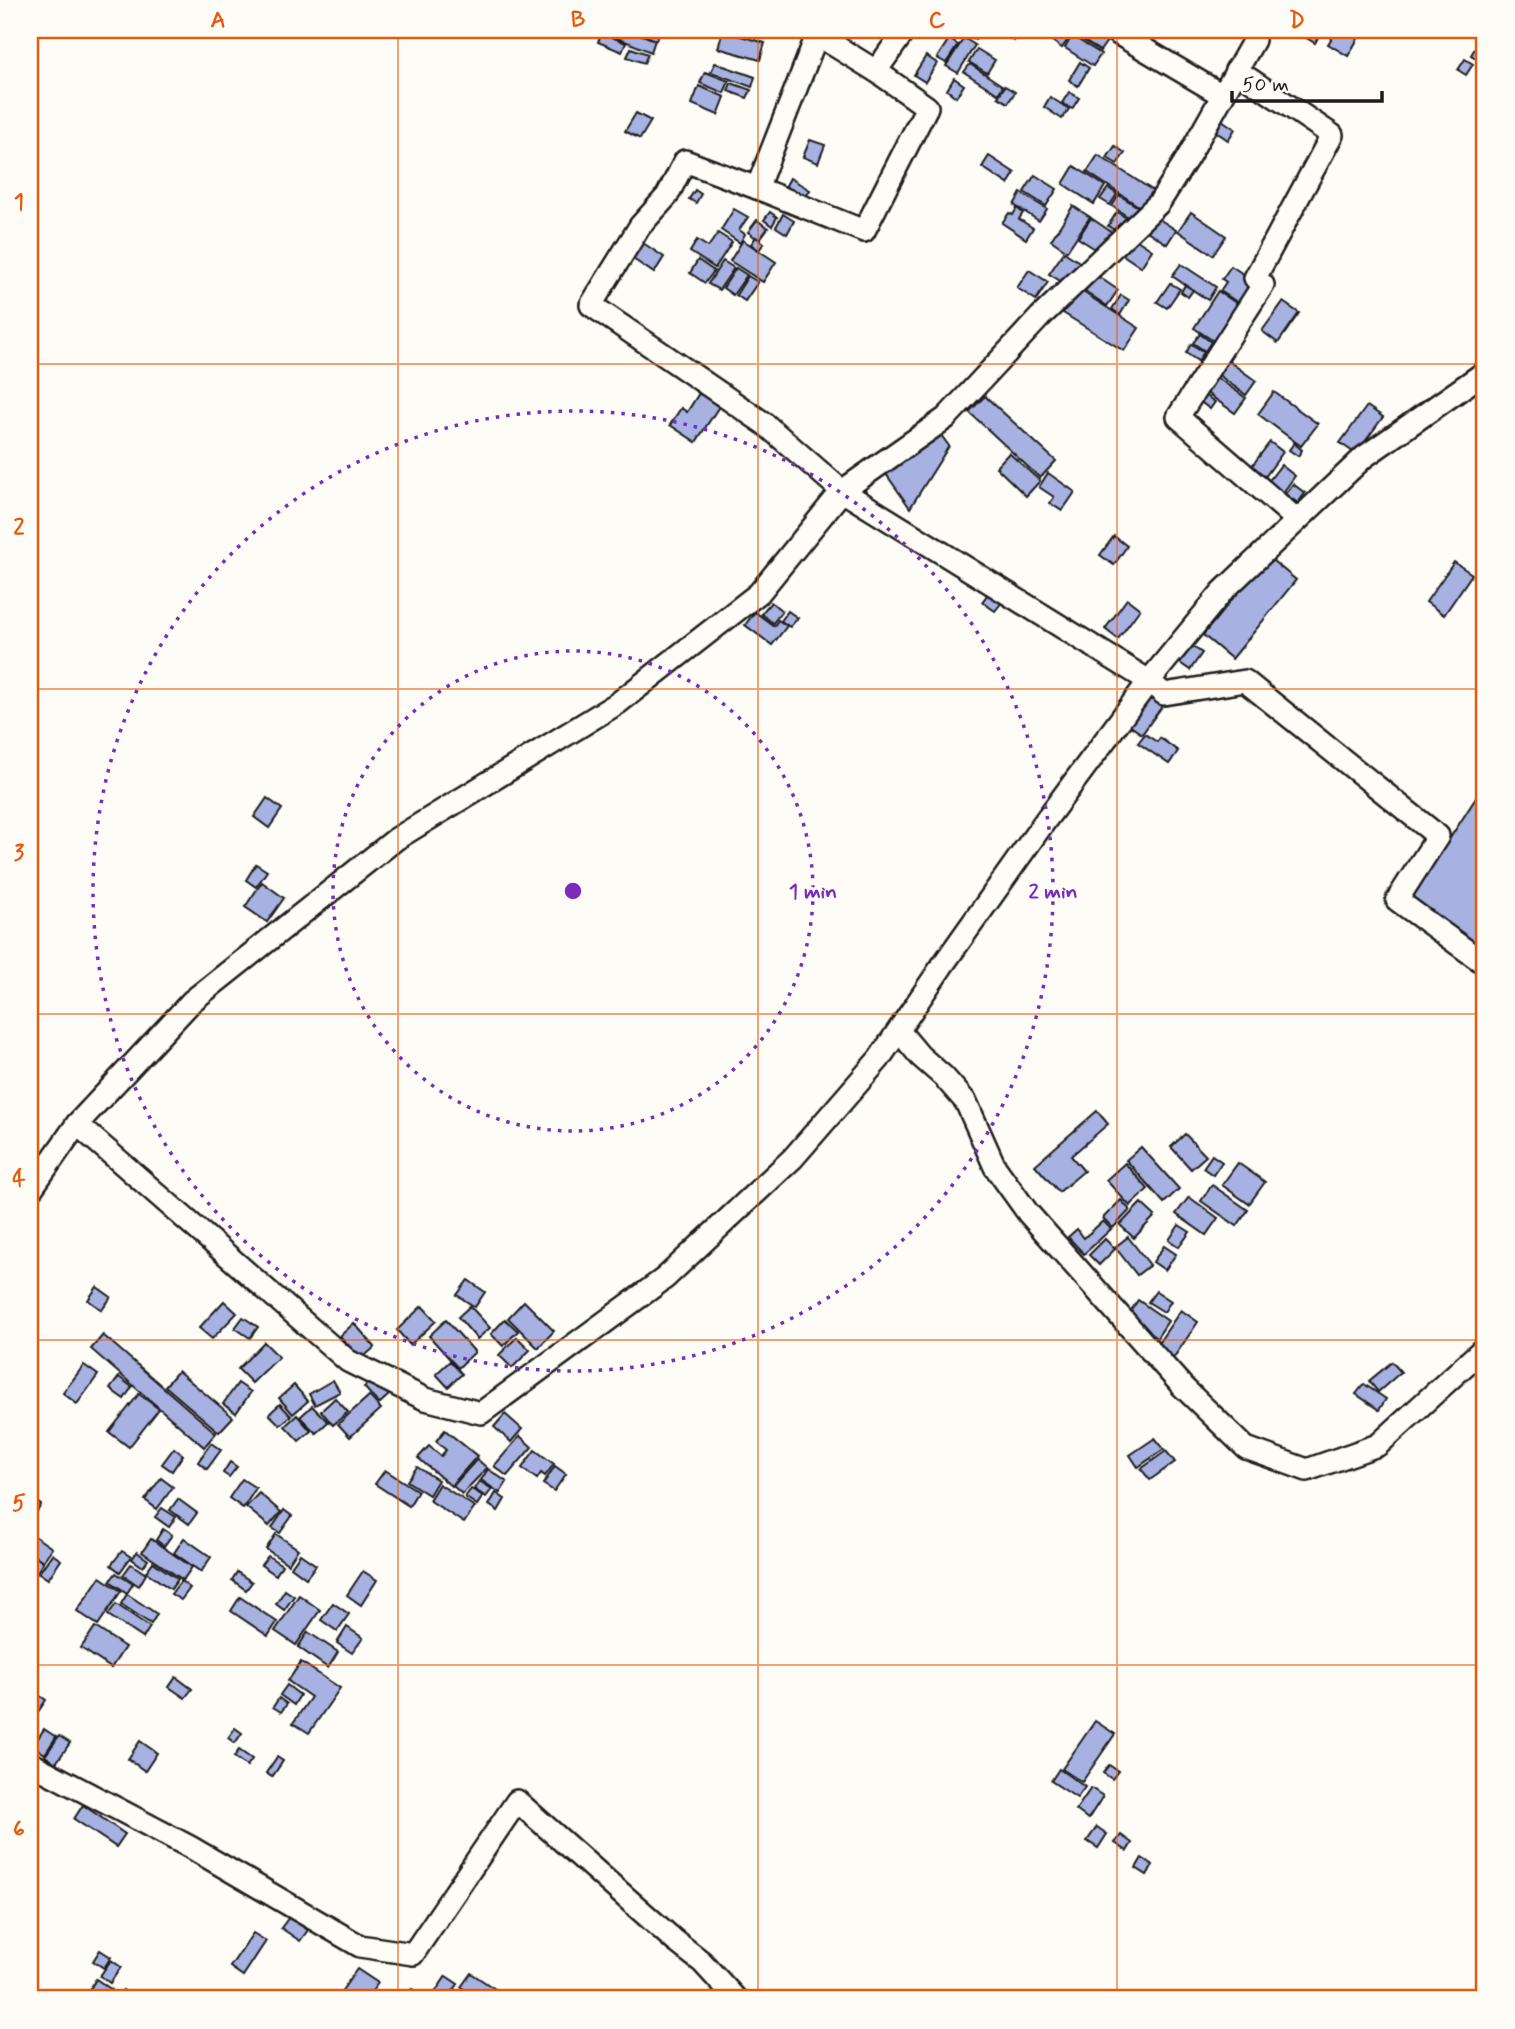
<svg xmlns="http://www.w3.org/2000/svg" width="1515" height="2029" font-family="Mynerve,sans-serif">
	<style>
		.building { fill: #a7b2e2; stroke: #1c1c1c; stroke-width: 2 }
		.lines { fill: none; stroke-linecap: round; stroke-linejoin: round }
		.minor-casing { stroke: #1c1c1c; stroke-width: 26 }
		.minor { stroke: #fdfcf7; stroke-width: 21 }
		.grid { fill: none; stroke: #e8590c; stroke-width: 2; stroke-opacity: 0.55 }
		.ring { fill: none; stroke: #7b2cbf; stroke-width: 3.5; stroke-dasharray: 3.5 7 }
		.centre { fill: #7b2cbf; stroke: #fdfcf7; stroke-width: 3.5 }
		.ring-label { font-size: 21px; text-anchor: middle; font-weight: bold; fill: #7b2cbf; stroke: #fdfcf7; stroke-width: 6; stroke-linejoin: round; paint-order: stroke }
		.neatline { fill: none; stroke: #e8590c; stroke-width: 2.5 }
		.grid-label { font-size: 23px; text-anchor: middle; font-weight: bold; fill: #e8590c }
	</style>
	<rect width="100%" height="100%" fill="#fdfcf7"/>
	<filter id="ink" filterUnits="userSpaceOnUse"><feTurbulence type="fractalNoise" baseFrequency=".0143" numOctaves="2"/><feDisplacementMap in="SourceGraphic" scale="14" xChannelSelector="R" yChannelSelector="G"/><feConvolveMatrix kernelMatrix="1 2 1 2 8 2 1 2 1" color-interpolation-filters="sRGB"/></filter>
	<g filter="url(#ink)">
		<!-- building -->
		<g class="building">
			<polygon points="604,30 630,30 655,40 651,52 603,32"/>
			<polygon points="632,30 661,30 656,40"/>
			<polygon points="959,30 981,30 982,31 975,40"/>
			<polygon points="997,30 1018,30 1020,31 1014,41"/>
			<polygon points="1028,30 1047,30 1042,39"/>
			<polygon points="1053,30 1057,30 1069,38 1062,48 1048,38"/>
			<polygon points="1080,30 1090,30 1107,41 1100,51 1076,36"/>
			<polygon points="1293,30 1322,30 1315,43"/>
			<polygon points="1337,30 1352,30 1360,35 1348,56 1328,44"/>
			<polygon points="723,31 765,43 760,60 718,48"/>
			<polygon points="1485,32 1485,64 1471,55"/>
			<polygon points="602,33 626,43 622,52 598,42"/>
			<polygon points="1072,36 1101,54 1093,66 1065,48"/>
			<polygon points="964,38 975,45 958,73 946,66"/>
			<polygon points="949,39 958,45 946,63 937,58"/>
			<polygon points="631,48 648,54 644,63 627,57"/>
			<polygon points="977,49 995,60 987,73 969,62"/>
			<polygon points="926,56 937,63 925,82 914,75"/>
			<polygon points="1465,59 1473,64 1466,75 1458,70"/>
			<polygon points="1080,62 1089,68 1078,86 1069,80"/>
			<polygon points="715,63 755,77 752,87 711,72"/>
			<polygon points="970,64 1003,86 998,94 964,72"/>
			<polygon points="705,72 729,81 724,93 700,83"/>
			<polygon points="954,78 964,85 956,97 947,90"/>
			<polygon points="731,83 751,90 747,98 728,91"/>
			<polygon points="699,86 725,97 718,115 692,104"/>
			<polygon points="1005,86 1015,92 1008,103 998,97"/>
			<polygon points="1069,92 1079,98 1072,109 1062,103"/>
			<polygon points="1050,97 1069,109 1062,119 1044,107"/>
			<polygon points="636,113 651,121 640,139 625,131"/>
			<polygon points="1219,118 1235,129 1228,140 1212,129"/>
			<polygon points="810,140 825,145 818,163 803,157"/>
			<polygon points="1115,146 1125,153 1117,164 1107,158"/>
			<polygon points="1098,155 1155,192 1143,209 1087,172"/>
			<polygon points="989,156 1015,173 1008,184 982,167"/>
			<polygon points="1074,166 1105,186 1094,204 1063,184"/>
			<polygon points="1035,175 1057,189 1046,206 1024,192"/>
			<polygon points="790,178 810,190 802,203 783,191"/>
			<polygon points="1108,188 1117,194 1110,205 1100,199"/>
			<polygon points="695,190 701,194 696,203 689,199"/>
			<polygon points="1021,193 1047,209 1039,221 1014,205"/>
			<polygon points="1119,195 1138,207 1131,219 1112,206"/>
			<polygon points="1073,206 1090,217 1067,251 1051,240"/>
			<polygon points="1017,208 1023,213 1019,219 1033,228 1026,239 1002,223 1009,213 1013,215"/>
			<polygon points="734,209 748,217 739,230 745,234 740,243 721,230"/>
			<polygon points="770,212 777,217 772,226 764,220"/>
			<polygon points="1117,212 1128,219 1119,233 1108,226"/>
			<polygon points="1191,212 1226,236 1213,255 1178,231"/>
			<polygon points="783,214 794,221 787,234 776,227"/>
			<polygon points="1156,217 1176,230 1167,244 1147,231"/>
			<polygon points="1091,218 1113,233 1100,252 1078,238"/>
			<polygon points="757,220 768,228 759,240 748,232"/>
			<polygon points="718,233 732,242 715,268 690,252 697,240 708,247"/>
			<polygon points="756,237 764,243 759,250 751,244"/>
			<polygon points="1134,238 1152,250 1141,267 1123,255"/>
			<polygon points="637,239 664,257 654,273 627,255"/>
			<polygon points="743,240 776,262 763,282 730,261"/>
			<polygon points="1064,252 1081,263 1067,285 1049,274"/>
			<polygon points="698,260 714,271 705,283 690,273"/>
			<polygon points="723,261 734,268 719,290 708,284"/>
			<polygon points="1181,264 1216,287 1208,300 1172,276"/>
			<polygon points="1231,266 1260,285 1245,307 1220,291 1226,282 1222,279"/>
			<polygon points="736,268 747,275 733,295 723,288"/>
			<polygon points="1029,270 1048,282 1036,300 1017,288"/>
			<polygon points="1096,275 1118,290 1107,306 1085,291"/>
			<polygon points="748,276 758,282 745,301 736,295"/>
			<polygon points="1170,283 1180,289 1167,308 1157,302"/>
			<polygon points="1185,285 1193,290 1188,297 1181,292"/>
			<polygon points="1078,289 1139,328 1124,351 1063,313"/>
			<polygon points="1218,291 1245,309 1221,346 1194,328"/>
			<polygon points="1121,295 1129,300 1120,315 1112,309"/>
			<polygon points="1283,302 1299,313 1278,343 1262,331"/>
			<polygon points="1200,334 1211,342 1205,351 1193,343"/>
			<polygon points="1191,344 1204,352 1198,361 1186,353"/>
			<polygon points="1223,357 1256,381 1246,395 1213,371"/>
			<polygon points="1212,374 1246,398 1235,413 1201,389"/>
			<polygon points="705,384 725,397 696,442 670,425 681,408 687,412"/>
			<polygon points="1274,392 1318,424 1301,446 1258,414"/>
			<polygon points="1203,394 1215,402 1210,409 1198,400"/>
			<polygon points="985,396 1056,461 1040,478 969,412"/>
			<polygon points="1367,406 1383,417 1356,454 1340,443"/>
			<polygon points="941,435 949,446 910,508 886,474"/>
			<polygon points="1270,442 1283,452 1262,481 1248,471"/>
			<polygon points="1294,443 1302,450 1298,456 1289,450"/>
			<polygon points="1009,453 1040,481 1026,496 996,467"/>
			<polygon points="1281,465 1295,476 1279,498 1264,487"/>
			<polygon points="1048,473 1075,492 1062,511 1050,503 1054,497 1039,487"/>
			<polygon points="1293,484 1305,493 1298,503 1285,494"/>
			<polygon points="1114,536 1127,546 1114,565 1100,555"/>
			<polygon points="1267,556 1296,580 1232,659 1203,635"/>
			<polygon points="1454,562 1472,574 1444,615 1426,602"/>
			<polygon points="990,591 1003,601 995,611 982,602"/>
			<polygon points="1127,599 1140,609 1118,639 1105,629"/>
			<polygon points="771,602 782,611 773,623 761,614"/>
			<polygon points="788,611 798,618 790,627 781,621"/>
			<polygon points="755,612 774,626 778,620 787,626 772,645 745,625"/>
			<polygon points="1192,646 1202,653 1190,670 1180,663"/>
			<polygon points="1150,695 1163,705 1142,734 1129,725"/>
			<polygon points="1145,734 1157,742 1160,738 1178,751 1169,764 1138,743"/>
			<polygon points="1485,784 1485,956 1408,903"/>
			<polygon points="267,798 282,809 269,828 254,817"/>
			<polygon points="256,864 267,871 256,887 246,880"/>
			<polygon points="262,882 284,898 267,922 245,907"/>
			<polygon points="1097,1111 1108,1124 1071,1156 1084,1171 1059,1192 1035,1165"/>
			<polygon points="1185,1134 1206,1156 1191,1169 1171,1147"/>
			<polygon points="1141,1147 1179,1189 1164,1203 1126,1160"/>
			<polygon points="1212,1155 1222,1162 1213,1175 1203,1168"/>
			<polygon points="1125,1163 1148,1189 1130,1206 1106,1180"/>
			<polygon points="1238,1163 1265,1182 1249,1204 1222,1185"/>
			<polygon points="1212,1185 1248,1210 1237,1226 1201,1201"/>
			<polygon points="1189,1197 1218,1218 1206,1235 1176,1214"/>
			<polygon points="1121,1200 1130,1210 1113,1228 1103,1218"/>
			<polygon points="1141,1203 1155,1216 1134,1238 1120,1225"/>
			<polygon points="1103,1221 1111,1229 1084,1254 1068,1237 1077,1229 1084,1238"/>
			<polygon points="1179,1225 1190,1232 1179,1247 1169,1240"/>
			<polygon points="1128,1237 1150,1265 1137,1275 1115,1247"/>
			<polygon points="1105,1239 1115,1249 1099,1265 1089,1255"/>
			<polygon points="1164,1246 1176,1254 1165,1270 1153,1262"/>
			<polygon points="468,1280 485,1292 475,1307 457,1295"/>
			<polygon points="97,1287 111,1297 102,1310 88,1300"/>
			<polygon points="1156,1291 1171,1301 1164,1312 1148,1302"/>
			<polygon points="1138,1300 1168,1321 1156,1339 1126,1318"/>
			<polygon points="224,1301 237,1313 212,1339 199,1328"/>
			<polygon points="524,1301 554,1331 538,1348 508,1318"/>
			<polygon points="422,1306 436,1321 410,1345 397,1330"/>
			<polygon points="470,1306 490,1328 477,1339 458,1317"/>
			<polygon points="1181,1310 1198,1322 1174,1357 1157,1345"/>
			<polygon points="243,1317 258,1327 250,1338 235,1328"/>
			<polygon points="505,1319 518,1331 503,1346 491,1334"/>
			<polygon points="446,1320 475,1352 458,1368 429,1336"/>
			<polygon points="354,1323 375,1347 361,1359 340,1336"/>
			<polygon points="103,1335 216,1433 204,1447 91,1349"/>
			<polygon points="517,1337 530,1350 512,1368 499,1355"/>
			<polygon points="264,1342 279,1357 252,1383 238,1369"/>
			<polygon points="450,1361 462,1374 448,1387 436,1374"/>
			<polygon points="1392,1362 1401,1372 1378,1392 1369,1381"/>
			<polygon points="84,1365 98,1375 77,1404 63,1393"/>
			<polygon points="178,1371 233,1417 219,1432 165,1386"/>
			<polygon points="119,1377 132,1387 124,1399 110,1389"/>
			<polygon points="375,1377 390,1394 379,1404 364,1387"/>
			<polygon points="333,1380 340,1392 315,1405 309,1394"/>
			<polygon points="238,1383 251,1392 236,1413 223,1404"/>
			<polygon points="1364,1384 1386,1399 1379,1410 1356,1394"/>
			<polygon points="294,1385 308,1401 293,1414 279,1398"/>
			<polygon points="139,1394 159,1409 129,1447 109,1432"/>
			<polygon points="369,1396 381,1409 350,1437 338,1424"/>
			<polygon points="335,1398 348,1412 333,1425 321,1411"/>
			<polygon points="280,1404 291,1416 280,1425 269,1414"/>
			<polygon points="312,1406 328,1422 316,1433 300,1417"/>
			<polygon points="505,1414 522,1429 511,1442 494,1427"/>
			<polygon points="297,1415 311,1431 299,1441 285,1426"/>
			<polygon points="445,1430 477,1456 451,1486 418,1458 429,1446 441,1456 446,1450 436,1441"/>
			<polygon points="520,1436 532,1447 507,1476 494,1466"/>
			<polygon points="1155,1438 1164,1449 1138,1467 1130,1455"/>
			<polygon points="211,1443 221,1450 207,1469 198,1462"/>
			<polygon points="174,1448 183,1455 172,1471 162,1464"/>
			<polygon points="535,1450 554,1464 545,1476 541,1473 537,1479 522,1468"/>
			<polygon points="1166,1451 1175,1462 1150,1480 1141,1469"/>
			<polygon points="477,1459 487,1468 462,1494 453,1486"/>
			<polygon points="230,1462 237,1467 229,1477 223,1473"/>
			<polygon points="555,1466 566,1474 554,1491 543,1484"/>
			<polygon points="417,1467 438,1480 429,1495 407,1481"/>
			<polygon points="488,1469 507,1482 500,1493 481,1480"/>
			<polygon points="385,1470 418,1491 409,1506 375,1484"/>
			<polygon points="161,1478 173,1487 157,1509 145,1500"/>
			<polygon points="242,1479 256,1488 243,1508 229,1498"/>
			<polygon points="479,1481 492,1489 486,1497 474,1489"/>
			<polygon points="439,1484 475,1507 464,1523 429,1500"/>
			<polygon points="471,1489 483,1496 477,1505 465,1497"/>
			<polygon points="259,1493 281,1512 269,1526 246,1507"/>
			<polygon points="496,1493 505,1499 498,1511 489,1505"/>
			<polygon points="30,1497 41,1505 30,1523"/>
			<polygon points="178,1499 197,1513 189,1524 170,1510"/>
			<polygon points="162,1508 176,1517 169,1527 155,1517"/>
			<polygon points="284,1510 292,1516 280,1533 272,1528"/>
			<polygon points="163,1529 172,1535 164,1546 156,1540"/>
			<polygon points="30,1533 52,1548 43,1561 30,1552"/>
			<polygon points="276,1534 298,1549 288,1564 266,1549"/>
			<polygon points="184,1538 211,1557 201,1572 174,1553"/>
			<polygon points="151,1539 192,1567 183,1580 142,1552"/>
			<polygon points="122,1551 131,1557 120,1572 111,1565"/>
			<polygon points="137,1552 148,1560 143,1567 132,1559"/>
			<polygon points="31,1554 43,1562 36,1574 30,1569"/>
			<polygon points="52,1554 61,1560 48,1579 39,1573"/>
			<polygon points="300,1554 316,1565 306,1578 291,1567"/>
			<polygon points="268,1556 282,1565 276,1575 261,1565"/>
			<polygon points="153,1562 178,1579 171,1589 146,1572"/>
			<polygon points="131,1564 146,1574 139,1586 123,1575"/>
			<polygon points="363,1571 377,1580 361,1605 347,1595"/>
			<polygon points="237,1572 252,1582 246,1590 232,1580"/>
			<polygon points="116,1573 133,1584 127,1593 110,1581"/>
			<polygon points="100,1577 121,1591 98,1625 77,1611"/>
			<polygon points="181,1581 190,1588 181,1600 171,1594"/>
			<polygon points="285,1590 294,1596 284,1610 276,1604"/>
			<polygon points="127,1594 157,1614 151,1624 121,1604"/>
			<polygon points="299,1595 320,1610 296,1645 275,1631"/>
			<polygon points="240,1597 277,1622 268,1636 231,1611"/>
			<polygon points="333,1603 349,1614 337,1631 321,1620"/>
			<polygon points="116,1604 150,1627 143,1638 108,1615"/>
			<polygon points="95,1627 125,1647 111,1668 81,1648"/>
			<polygon points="347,1627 363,1638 352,1653 337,1643"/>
			<polygon points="308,1632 338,1652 328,1668 298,1647"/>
			<polygon points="301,1662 340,1688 309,1733 293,1723 311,1697 288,1681"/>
			<polygon points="176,1677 192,1689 185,1698 169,1687"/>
			<polygon points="287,1685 300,1695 294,1705 280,1695"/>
			<polygon points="30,1689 46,1700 30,1724"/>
			<polygon points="279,1698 287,1704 281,1712 273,1707"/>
			<polygon points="1095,1721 1115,1734 1082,1782 1062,1769"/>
			<polygon points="235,1728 242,1733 235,1743 228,1738"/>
			<polygon points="44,1729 56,1737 45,1754 33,1746"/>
			<polygon points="59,1736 70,1743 56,1763 45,1756"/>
			<polygon points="140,1741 157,1753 145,1771 128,1759"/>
			<polygon points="239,1750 252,1759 247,1766 234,1757"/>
			<polygon points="277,1757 283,1761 272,1777 266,1773"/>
			<polygon points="1109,1765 1118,1771 1112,1779 1103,1773"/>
			<polygon points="1059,1769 1085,1787 1077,1798 1051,1781"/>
			<polygon points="1091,1788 1103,1796 1088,1819 1076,1810"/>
			<polygon points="83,1805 125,1834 116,1847 74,1819"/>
			<polygon points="1097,1827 1107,1834 1098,1848 1087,1841"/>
			<polygon points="1121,1835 1132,1843 1127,1851 1115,1843"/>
			<polygon points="1142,1858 1153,1865 1147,1875 1136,1868"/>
			<polygon points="289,1917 308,1930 300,1941 281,1928"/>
			<polygon points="253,1933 266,1941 243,1976 230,1967"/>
			<polygon points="100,1950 111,1957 104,1968 93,1961"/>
			<polygon points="111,1960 121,1967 110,1983 100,1976"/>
			<polygon points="357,1969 378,1983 366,1999 336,1999"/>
			<polygon points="471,1973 495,1989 488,1999 479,1999 461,1987"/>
			<polygon points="446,1976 458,1984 448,1999 434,1999 432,1997"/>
			<polygon points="96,1979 112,1990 105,1999 84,1999"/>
			<polygon points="412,1989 426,1999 405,1999"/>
			<polygon points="123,1990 135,1999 116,1999"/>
		</g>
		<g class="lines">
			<defs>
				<g id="minor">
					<polyline points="1112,30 1222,95"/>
					<polyline points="1255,30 1254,40 1188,157 1159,203 1040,317 946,418 842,491 1149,681 1164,694 1245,681 1438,836 1397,900 1485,964"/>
					<polyline points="1236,70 1332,135 1255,278 1263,285 1178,417 1297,520"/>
					<polyline points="876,71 905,30"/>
					<polyline points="757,188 864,231 927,107 876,71 816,34"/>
					<polyline points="899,1031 920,1056 944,1077 966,1102 995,1167 1028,1213 1183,1387 1246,1448 1307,1470 1378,1445 1485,1347"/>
					<polyline points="77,1124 348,1361 425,1399 481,1413 665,1278 793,1158 879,1059 942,966 1045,821 1149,681 1222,592 1364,457 1485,372"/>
					<polyline points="30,1191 77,1124 192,1001 396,839 618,703 759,593 842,491 765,424 591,305 640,226 667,196 685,161 757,188 819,30"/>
					<polyline points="30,1763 190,1847 360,1946 413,1954 517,1801 674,1940 702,1962 736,1999"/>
				</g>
			</defs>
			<!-- minor casing -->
			<use href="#minor" class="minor-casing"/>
			<!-- minor -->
			<use href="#minor" class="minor"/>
		</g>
	</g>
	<!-- grid -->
	<path class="grid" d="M398,30V1999M758,30V1999M1117,30V1999M30,364H1485M30,689H1485M30,1014H1485M30,1340H1485M30,1665H1485"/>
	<!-- distance rings -->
	<g class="ring">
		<circle cx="573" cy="891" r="240"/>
		<circle cx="573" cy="891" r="480"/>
	</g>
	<circle cx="573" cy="891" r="10" class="centre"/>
	<g class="ring-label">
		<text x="813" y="898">1 min</text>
		<text x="1053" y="898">2 min</text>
	</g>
	<!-- margin -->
	<rect width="1515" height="2029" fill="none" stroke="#fdfcf7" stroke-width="77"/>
	<!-- scale -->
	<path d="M1232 91v10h150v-10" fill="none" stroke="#1c1c1c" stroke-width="3.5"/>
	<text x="1242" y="91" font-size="21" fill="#1c1c1c" stroke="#fdfcf7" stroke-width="5" paint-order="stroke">50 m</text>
	<rect x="38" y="38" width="1438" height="1952" class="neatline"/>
	<g class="grid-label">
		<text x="218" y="27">A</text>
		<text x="578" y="27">B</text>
		<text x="937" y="27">C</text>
		<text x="1297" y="27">D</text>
		<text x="19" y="209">1</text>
		<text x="19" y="534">2</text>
		<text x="19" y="860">3</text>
		<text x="19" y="1185">4</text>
		<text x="19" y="1510">5</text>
		<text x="19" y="1836">6</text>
	</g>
</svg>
